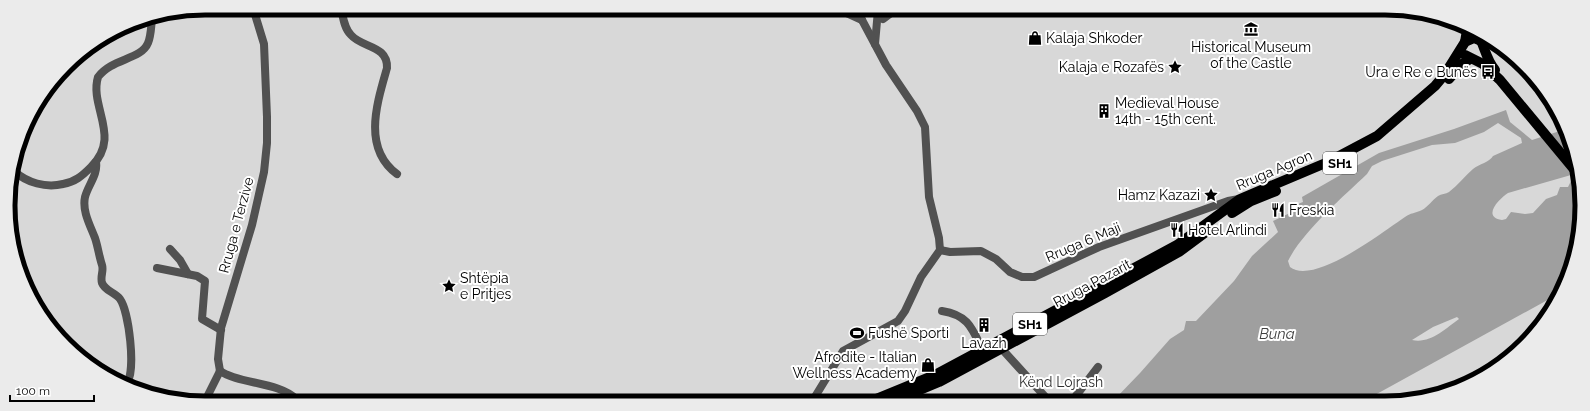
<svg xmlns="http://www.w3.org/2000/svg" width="1590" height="411" font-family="Raleway,sans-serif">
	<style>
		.green { fill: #d8d8d8 }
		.water { fill: #9f9f9f; fill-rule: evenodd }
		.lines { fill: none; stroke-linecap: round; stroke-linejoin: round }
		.minor { stroke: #515151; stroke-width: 8 }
		.major { stroke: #000; stroke-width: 10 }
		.labels { text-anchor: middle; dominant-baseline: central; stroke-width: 4; stroke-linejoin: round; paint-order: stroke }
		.shield { fill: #fff; stroke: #4c4c4c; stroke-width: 1 }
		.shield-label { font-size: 13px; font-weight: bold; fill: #000 }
		.poi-label { font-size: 14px; fill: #000; stroke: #fff; text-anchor: start }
		.street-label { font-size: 14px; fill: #000; stroke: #fff }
		.park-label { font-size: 14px; fill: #2f2f2f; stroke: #fff }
		.water-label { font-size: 15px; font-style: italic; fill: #404040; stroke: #fff }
		.rim { fill: none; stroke: #000; stroke-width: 5 }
	</style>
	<rect width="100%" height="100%" fill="#fff"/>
	<!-- green -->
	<polygon class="green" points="206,8 1423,12 1494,41 1549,96 1578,167 1578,244 1562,293 1524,345 1472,383 1410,401 167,399 96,370 49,326 15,257 8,192 28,118 75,57 130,23"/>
	<!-- water -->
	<path class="water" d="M1506,110L1510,122L1532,140L1563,130L1578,167V173L1508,193C1500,198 1481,217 1502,220L1506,219L1511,212L1525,214L1533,213L1546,199L1557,195L1560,187H1568L1572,179L1578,177V244L1562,292L1364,401H1113L1140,373L1170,339L1184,330L1186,321H1196L1234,281L1252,256L1278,232L1273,221L1292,212L1290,207L1303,202L1302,197L1379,153L1454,129ZM1498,123L1521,138L1522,143L1493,156C1490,162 1479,164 1473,169C1465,176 1458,185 1449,192C1446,194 1441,194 1438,196C1432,200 1428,207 1422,210C1416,213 1410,213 1405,217C1384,231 1314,286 1290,267L1288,261C1303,231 1343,197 1367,174L1372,166L1382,161L1432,145L1455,143L1484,132ZM1457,317L1459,319C1445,329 1430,344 1412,340L1433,327Z"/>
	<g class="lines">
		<!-- minor -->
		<g class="minor">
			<path d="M341,8C343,17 344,28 351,35C362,48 388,45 387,68C377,103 362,148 397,174"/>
			<polyline points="840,10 862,20"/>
			<polyline points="883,19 895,10"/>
			<polyline points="875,44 878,10"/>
			<path d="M96,162C98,175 88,185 85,197C82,211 90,225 95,238C98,247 99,256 102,265C104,271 100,276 102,283C105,291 115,292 120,299C129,312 136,370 127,383"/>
			<path d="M14,171C27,183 46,188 63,184C75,182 82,176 91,167C122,137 89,107 98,77C112,58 141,60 148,43C151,36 151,27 152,19"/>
			<polyline points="170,249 180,260 188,274"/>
			<polyline points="940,250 950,252 981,251 996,259 1010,272 1022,277 1034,277 1099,247 1228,201 1239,199"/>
			<polyline points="157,268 197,276 205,281 202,319 221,330"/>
			<path d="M942,311C968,315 972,328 982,349"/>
			<polyline points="1001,348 1049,401"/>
			<polyline points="220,371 218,359 221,328 252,225 264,172 267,143 267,117 264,44 253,8"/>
			<path d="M220,371C239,384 279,382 296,399"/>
			<polyline points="206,399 220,371"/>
			<polyline points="813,400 843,351 898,321 905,311 921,277 940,250 939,238 929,197 925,127 917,111 886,65 862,20"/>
			<polyline points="1072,401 1098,367"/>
		</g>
		<!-- major -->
		<g class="major">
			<path d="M1479,36C1485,48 1486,59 1495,70"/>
			<polyline points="1465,42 1467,30"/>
			<polyline points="1465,55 1483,64 1500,80 1578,174"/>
			<polyline points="1449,79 1462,64 1470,59"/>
			<polyline points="1232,213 1251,201 1276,191"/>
			<polyline points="874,400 935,375 1177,245 1240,199 1328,162 1377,136 1435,86 1445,74 1465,42 1474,38 1481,41"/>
			<polyline points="896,400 939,382 1105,293 1179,252 1206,232"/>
		</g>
	</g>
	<!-- icons -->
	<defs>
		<symbol id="museum-bare" viewBox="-9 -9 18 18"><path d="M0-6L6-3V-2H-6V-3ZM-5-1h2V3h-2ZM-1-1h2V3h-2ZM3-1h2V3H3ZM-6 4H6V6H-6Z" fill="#000" stroke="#fff" stroke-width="2.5" paint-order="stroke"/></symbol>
		<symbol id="shop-bare" viewBox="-9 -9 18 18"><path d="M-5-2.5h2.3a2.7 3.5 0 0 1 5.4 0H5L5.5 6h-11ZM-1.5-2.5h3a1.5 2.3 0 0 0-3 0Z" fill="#000" stroke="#fff" stroke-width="2.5" paint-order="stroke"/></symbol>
		<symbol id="sight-bare" viewBox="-9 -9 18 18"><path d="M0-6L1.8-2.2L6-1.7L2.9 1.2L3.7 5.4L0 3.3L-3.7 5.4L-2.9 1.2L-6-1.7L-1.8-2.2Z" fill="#000" stroke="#fff" stroke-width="2.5" paint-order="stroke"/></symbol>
		<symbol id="bus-bare" viewBox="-9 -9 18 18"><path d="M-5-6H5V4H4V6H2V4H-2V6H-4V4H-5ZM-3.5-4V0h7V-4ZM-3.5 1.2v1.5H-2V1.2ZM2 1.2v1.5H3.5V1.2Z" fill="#000" stroke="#fff" stroke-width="2.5" paint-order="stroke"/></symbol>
		<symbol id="building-bare" viewBox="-9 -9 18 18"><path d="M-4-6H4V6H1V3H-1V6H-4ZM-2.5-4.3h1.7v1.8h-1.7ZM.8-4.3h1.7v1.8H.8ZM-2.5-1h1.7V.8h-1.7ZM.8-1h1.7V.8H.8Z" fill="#000" stroke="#fff" stroke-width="2.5" paint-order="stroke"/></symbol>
		<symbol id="restaurant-bare" viewBox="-9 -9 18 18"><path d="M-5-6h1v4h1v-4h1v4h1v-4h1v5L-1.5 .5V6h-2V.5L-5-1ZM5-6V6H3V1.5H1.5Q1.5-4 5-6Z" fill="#000" stroke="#fff" stroke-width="2.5" paint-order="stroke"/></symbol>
		<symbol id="stadium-bare" viewBox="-9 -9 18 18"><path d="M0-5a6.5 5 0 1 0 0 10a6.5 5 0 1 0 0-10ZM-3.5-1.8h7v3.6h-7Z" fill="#000" stroke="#fff" stroke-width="2.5" paint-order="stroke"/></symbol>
	</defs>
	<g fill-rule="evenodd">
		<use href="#museum-bare" x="1241" y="19" width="20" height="20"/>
		<use href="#shop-bare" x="1025" y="28" width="20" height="20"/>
		<use href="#sight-bare" x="1165" y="57" width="20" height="20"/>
		<use href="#bus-bare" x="1478" y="62" width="20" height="20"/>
		<use href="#building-bare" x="1094" y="101" width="20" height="20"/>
		<use href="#sight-bare" x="1201" y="185" width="20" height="20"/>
		<use href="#restaurant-bare" x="1268" y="200" width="20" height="20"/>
		<use href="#restaurant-bare" x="1167" y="220" width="20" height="20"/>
		<use href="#sight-bare" x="439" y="276" width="20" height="20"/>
		<use href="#building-bare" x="974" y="315" width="20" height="20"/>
		<use href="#stadium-bare" x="847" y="323" width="20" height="20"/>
		<use href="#shop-bare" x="918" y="355" width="20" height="20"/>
	</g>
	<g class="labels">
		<!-- shield labels -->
		<g class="shield">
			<rect x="1323" y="152" width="34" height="22" rx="3"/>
			<rect x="1013" y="313" width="34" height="22" rx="3"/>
		</g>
		<g class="shield-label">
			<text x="1340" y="163">SH1</text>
			<text x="1030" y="324">SH1</text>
		</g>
		<!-- poi labels -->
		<g class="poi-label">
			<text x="1046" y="38">Kalaja Shkoder</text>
			<text x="1251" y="47" text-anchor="middle">Historical Museum<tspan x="1251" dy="16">of the Castle</tspan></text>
			<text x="1164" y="67" text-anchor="end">Kalaja e Rozafës</text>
			<text x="1477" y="72" text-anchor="end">Ura e Re e Bunës</text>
			<text x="1115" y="103">Medieval House<tspan x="1115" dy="16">14th - 15th cent.</tspan></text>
			<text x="1200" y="195" text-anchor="end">Hamz Kazazi</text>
			<text x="1289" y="210">Freskia</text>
			<text x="1188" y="230">Hotel Arlindi</text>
			<text x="460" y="278">Shtëpia<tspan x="460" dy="16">e Pritjes</tspan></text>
			<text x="868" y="333">Fushë Sporti</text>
			<text x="984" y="343" text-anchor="middle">Lavazh</text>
			<text x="917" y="357" text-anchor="end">Afrodite - Italian<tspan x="917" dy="16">Wellness Academy</tspan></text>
		</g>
		<!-- street labels -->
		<g class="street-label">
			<text transform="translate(1274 170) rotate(-23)">Rruga Agron</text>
			<text transform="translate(236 225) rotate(-75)">Rruga e Terzive</text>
			<text transform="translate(1083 242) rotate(-23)">Rruga 6 Maji</text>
			<text transform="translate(1092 283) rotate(-28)">Rruga Pazarit</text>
		</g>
		<!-- park labels -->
		<g class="park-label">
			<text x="1061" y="382">Kënd Lojrash</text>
		</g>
		<!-- water labels -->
		<g class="water-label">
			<text x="1277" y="334">Buna</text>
		</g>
	</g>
	<!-- crop -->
	<path d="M0 0H1590V411H0ZM205 15H1385A190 190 0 0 1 1575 205V206A190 190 0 0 1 1385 396H205A190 190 0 0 1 15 206V205A190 190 0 0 1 205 15Z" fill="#ebebeb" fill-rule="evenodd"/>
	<path class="rim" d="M205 15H1385A190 190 0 0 1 1575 205V206A190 190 0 0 1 1385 396H205A190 190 0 0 1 15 206V205A190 190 0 0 1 205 15Z"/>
	<!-- scale -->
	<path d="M10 395v6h84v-6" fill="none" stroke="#000000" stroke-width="2"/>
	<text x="16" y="395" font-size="12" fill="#000000" stroke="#ffffff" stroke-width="3" paint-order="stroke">100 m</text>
</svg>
